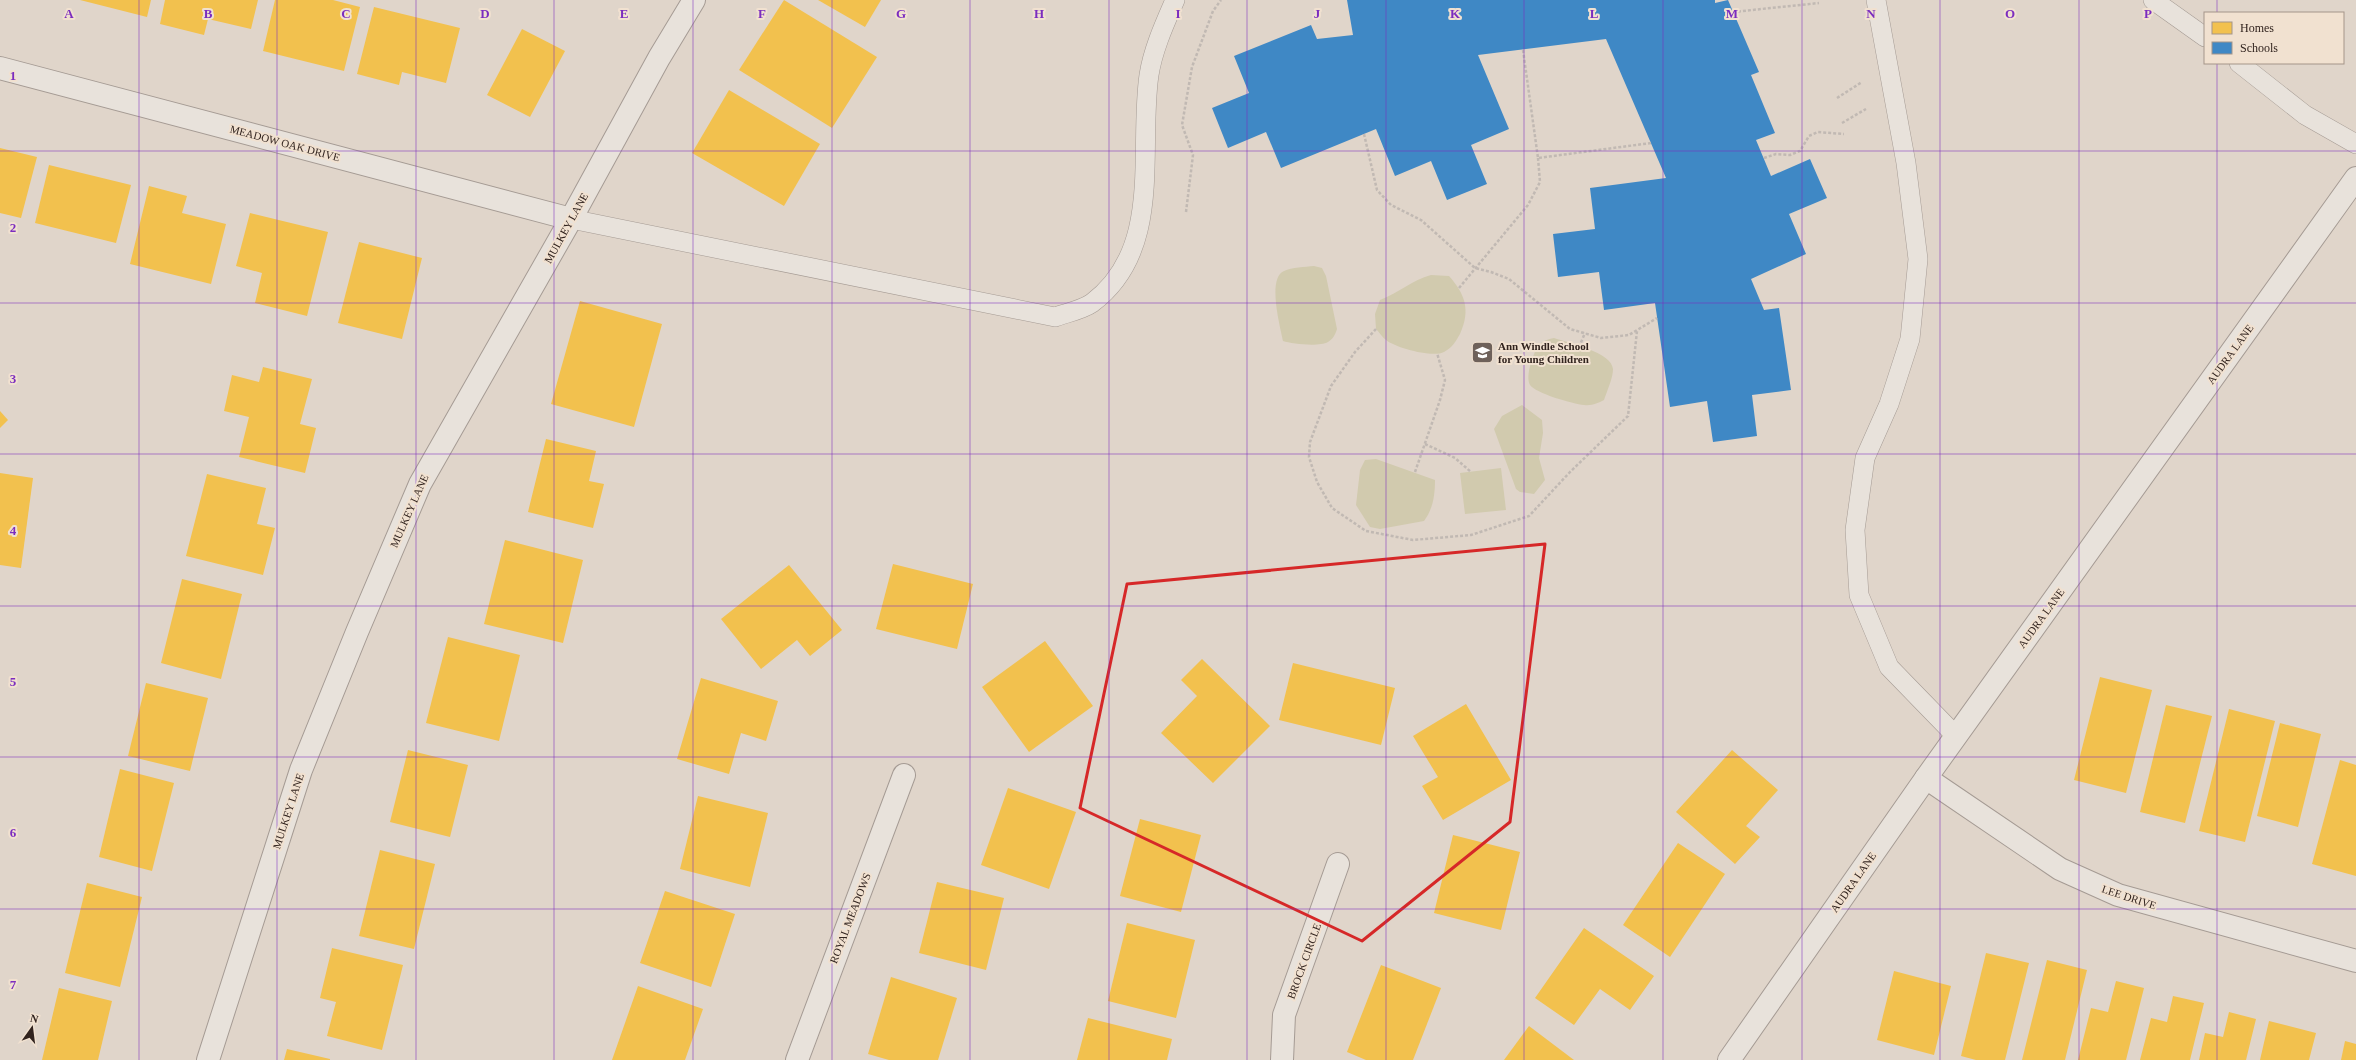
<svg xmlns="http://www.w3.org/2000/svg" width="2356" height="1060" font-family="Georgia,serif">
	<style>
		.green { fill: #d1caae }
		.homes { fill: #f2c14e }
		.schools { fill: #3f88c5 }
		.lines { fill: none; stroke-linecap: round; stroke-linejoin: round }
		.service-casing { stroke: #a59b94; stroke-width: 20 }
		.minor-casing { stroke: #a59b94; stroke-width: 24 }
		.tertiary-casing { stroke: #a59b94; stroke-width: 24 }
		.path { stroke: #c1b9b3; stroke-width: 2.5; stroke-dasharray: 3 2; stroke-linecap: butt }
		.service { stroke: #e8e2db; stroke-width: 19 }
		.minor { stroke: #e8e2db; stroke-width: 22 }
		.tertiary { stroke: #e8e2db; stroke-width: 22 }
		.marked { fill: none; stroke: #d62828; stroke-width: 3; stroke-linejoin: round }
		.grid { fill: none; stroke: #7b2cbf; stroke-width: 1; stroke-opacity: 0.55 }
		.labels { text-anchor: middle; dominant-baseline: central; stroke-width: 4; stroke-linejoin: round; paint-order: stroke }
		.street-label { font-size: 11px; fill: #31231e; stroke: #f1e1d0 }
		.poi-label { font-size: 11px; font-weight: bold; fill: #31231e; stroke: #f1e1d0; text-anchor: start }
		.grid-label { font-size: 13px; text-anchor: middle; font-weight: bold; fill: #7b2cbf; stroke: #f1e1d0; stroke-width: 4; stroke-linejoin: round; paint-order: stroke }
	</style>
	<rect width="100%" height="100%" fill="#e0d5ca"/>
	<!-- green -->
	<g class="green">
		<path d="M1314,266L1322,268L1326,276L1337,329C1335,335 1333,339 1328,342C1319,347 1292,344 1283,341C1280,326 1267,278 1284,271C1292,267 1305,267 1314,266Z"/>
		<path d="M1431,275L1449,276C1465,294 1471,310 1460,334C1456,341 1452,348 1444,352C1433,358 1396,348 1386,340C1382,337 1379,332 1376,329L1375,314L1380,300C1399,293 1412,280 1431,275Z"/>
		<path d="M1554,338C1568,343 1612,352 1613,369C1613,378 1607,391 1604,400C1598,403 1592,406 1584,405C1573,404 1535,393 1530,385C1525,376 1533,354 1538,346C1542,341 1548,339 1554,338Z"/>
		<polygon points="1522,405 1542,420 1543,433 1539,458 1545,480 1534,494 1520,492 1516,489 1494,429 1502,416"/>
		<path d="M1376,459L1435,480C1435,495 1433,509 1424,521L1380,529L1370,527L1356,505L1360,470L1365,460Z"/>
		<polygon points="1501,468 1506,510 1465,514 1460,473"/>
	</g>
	<!-- homes -->
	<g class="homes">
		<polygon points="80,0 151,0 147,17"/>
		<polygon points="165,0 258,0 251,29 208,19 204,35 160,24"/>
		<polygon points="275,0 333,0 360,7 344,71 263,51"/>
		<polygon points="784,0 877,57 832,128 739,70"/>
		<polygon points="818,0 881,0 865,27"/>
		<polygon points="374,7 460,28 446,83 402,72 399,85 357,74"/>
		<polygon points="522,29 565,51 530,117 487,95"/>
		<polygon points="729,90 820,144 784,206 692,153"/>
		<polygon points="0,148 37,157 21,218 0,213"/>
		<polygon points="49,165 131,185 116,243 35,223"/>
		<polygon points="149,186 187,196 182,213 226,224 211,284 130,264"/>
		<polygon points="250,213 328,232 307,316 255,303 262,273 236,266"/>
		<polygon points="359,242 422,258 402,339 338,323"/>
		<polygon points="580,301 662,324 634,427 551,404"/>
		<polygon points="263,367 312,379 300,424 316,428 305,473 239,457 249,417 224,411 232,375 259,382"/>
		<polygon points="0,411 8,420 0,428"/>
		<polygon points="546,439 596,451 589,481 604,484 593,528 528,512"/>
		<polygon points="0,473 33,478 21,568 0,565"/>
		<polygon points="207,474 266,488 257,524 275,528 263,575 186,556"/>
		<polygon points="505,540 583,560 563,643 484,624"/>
		<polygon points="893,564 973,584 957,649 876,629"/>
		<polygon points="789,565 842,630 810,656 797,640 761,669 721,619"/>
		<polygon points="182,579 242,594 221,679 161,663"/>
		<polygon points="448,637 520,655 499,741 426,723"/>
		<polygon points="1045,641 1093,706 1029,752 982,687"/>
		<polygon points="1202,659 1270,726 1213,783 1161,733 1197,696 1181,680"/>
		<polygon points="1293,663 1395,688 1381,745 1279,720"/>
		<polygon points="2100,677 2152,690 2126,793 2074,780"/>
		<polygon points="701,678 778,701 766,741 741,733 729,774 677,759"/>
		<polygon points="146,683 208,698 190,771 128,756"/>
		<polygon points="1466,704 1511,780 1443,820 1422,786 1438,777 1413,736"/>
		<polygon points="2166,705 2212,716 2185,823 2140,812"/>
		<polygon points="2229,709 2275,721 2245,842 2199,831"/>
		<polygon points="2280,723 2321,734 2298,827 2257,816"/>
		<polygon points="408,750 468,765 450,837 390,822"/>
		<polygon points="1732,750 1778,790 1746,826 1760,837 1735,864 1676,812"/>
		<polygon points="2340,760 2356,765 2356,876 2312,864"/>
		<polygon points="120,769 174,783 152,871 99,857"/>
		<polygon points="1008,788 1076,812 1049,889 981,865"/>
		<polygon points="698,796 768,813 750,887 680,869"/>
		<polygon points="1140,819 1201,835 1181,912 1120,896"/>
		<polygon points="1453,835 1520,852 1501,930 1434,913"/>
		<polygon points="1678,843 1725,874 1670,957 1623,925"/>
		<polygon points="380,850 435,864 414,949 359,936"/>
		<polygon points="937,882 1004,898 986,970 919,953"/>
		<polygon points="87,883 142,897 120,987 65,973"/>
		<polygon points="665,891 735,914 711,987 640,963"/>
		<polygon points="1127,923 1195,940 1176,1018 1108,1001"/>
		<polygon points="1584,928 1654,976 1630,1010 1600,989 1574,1025 1535,998"/>
		<polygon points="332,948 403,965 382,1050 327,1036 336,1002 320,998"/>
		<polygon points="1986,953 2029,963 2005,1060 1976,1060 1961,1056"/>
		<polygon points="2047,960 2087,970 2065,1060 2022,1060"/>
		<polygon points="1381,965 1441,988 1413,1060 1366,1060 1347,1052"/>
		<polygon points="1894,971 1951,986 1934,1055 1877,1040"/>
		<polygon points="891,977 957,998 938,1060 889,1060 868,1054"/>
		<polygon points="2116,981 2144,988 2126,1060 2078,1060 2091,1008 2108,1012"/>
		<polygon points="638,986 703,1009 685,1060 612,1060"/>
		<polygon points="59,988 112,1001 98,1060 42,1060"/>
		<polygon points="2173,996 2204,1003 2190,1060 2140,1060 2151,1018 2167,1022"/>
		<polygon points="2229,1012 2256,1019 2246,1060 2199,1060 2205,1033 2223,1037"/>
		<polygon points="1088,1018 1172,1039 1167,1060 1077,1060"/>
		<polygon points="2269,1021 2316,1033 2309,1060 2260,1060"/>
		<polygon points="1529,1026 1574,1060 1504,1060"/>
		<polygon points="2345,1041 2356,1044 2356,1060 2341,1060"/>
		<polygon points="287,1049 330,1059 330,1060 284,1060"/>
	</g>
	<!-- schools -->
	<polygon class="schools" points="1347,0 1715,0 1715,3 1728,0 1759,72 1751,75 1775,133 1756,140 1771,176 1810,159 1827,198 1789,214 1806,254 1751,279 1764,310 1779,308 1791,390 1752,395 1757,436 1713,442 1707,401 1670,407 1655,303 1604,310 1599,272 1558,277 1553,234 1595,229 1590,188 1666,178 1606,39 1478,55 1509,129 1471,145 1487,184 1447,200 1431,161 1395,176 1376,129 1281,168 1266,132 1228,148 1212,108 1249,93 1234,56 1311,25 1317,39 1353,35"/>
	<g class="lines">
		<defs>
			<g id="service">
				<polyline points="1876,0 1906,163 1918,259 1910,339 1889,404 1865,458 1855,530 1859,595 1889,667 1956,736"/>
				<polyline points="2153,0 2205,37"/>
				<polyline points="2239,63 2305,115 2356,144"/>
				<path d="M571,219L1055,317C1066,313 1082,310 1092,303C1164,249 1138,151 1149,75C1153,49 1165,23 1175,0"/>
			</g>
			<g id="minor">
				<polyline points="0,68 571,219"/>
				<polyline points="1926,778 2060,869 2118,895 2356,961"/>
				<polyline points="208,1060 301,770 357,632 420,484 571,219 659,58 694,0"/>
				<polyline points="797,1060 904,775"/>
				<polyline points="1282,1060 1284,1015 1338,864"/>
			</g>
			<polyline id="tertiary" points="1729,1060 1926,778 2356,178"/>
		</defs>
		<!-- service casing -->
		<use href="#service" class="service-casing"/>
		<!-- minor casing -->
		<use href="#minor" class="minor-casing"/>
		<!-- tertiary casing -->
		<use href="#tertiary" class="tertiary-casing"/>
		<!-- path -->
		<g class="path">
			<polyline points="1733,12 1819,3"/>
			<polyline points="1523,50 1538,158 1651,143"/>
			<polyline points="1837,98 1862,82"/>
			<polyline points="1842,123 1866,109"/>
			<polyline points="1364,134 1377,190 1391,205 1421,220 1475,268 1491,272 1509,279 1570,329 1601,338 1629,335 1657,318"/>
			<polyline points="1764,158 1776,154 1790,155 1800,151 1809,136 1818,132 1844,134"/>
			<polyline points="1186,212 1193,155 1182,125 1192,67 1213,11 1221,0"/>
			<polyline points="1459,288 1528,205 1540,182 1538,158"/>
			<polyline points="1376,329 1355,352 1331,386 1310,442 1309,457 1317,482 1332,508 1366,531 1413,540 1471,535 1529,516 1570,472 1628,416 1637,331"/>
			<polyline points="1579,347 1585,333"/>
			<polyline points="1425,444 1455,458 1471,472"/>
			<polyline points="1415,472 1440,400 1445,380 1437,353"/>
		</g>
		<!-- service -->
		<use href="#service" class="service"/>
		<!-- minor -->
		<use href="#minor" class="minor"/>
		<!-- tertiary -->
		<use href="#tertiary" class="tertiary"/>
	</g>
	<!-- marked area -->
	<path class="marked" d="M1545,544L1510,822L1362,941L1080,808L1127,584Z"/>
	<!-- grid -->
	<path class="grid" d="M139,0V1060M277,0V1060M416,0V1060M554,0V1060M693,0V1060M832,0V1060M970,0V1060M1109,0V1060M1247,0V1060M1386,0V1060M1524,0V1060M1663,0V1060M1802,0V1060M1940,0V1060M2079,0V1060M2217,0V13M2217,63V1060M0,151H2356M0,303H2356M0,454H2356M0,606H2356M0,757H2356M0,909H2356"/>
	<!-- icons -->
	<defs>
		<symbol id="school-square" viewBox="-11 -11 22 22"><rect x="-9" y="-9" width="18" height="18" rx="4" fill="#6e615a" stroke="#f1e1d0"/><path d="M0-5L7-2L0 1L-7-2ZM-4 1L0 2.5L4 1V4Q0 6-4 4Z" fill="#fff"/></symbol>
	</defs>
	<g fill-rule="evenodd">
		<use href="#school-square" x="1470" y="340" width="25" height="25"/>
	</g>
	<g class="labels">
		<!-- street labels -->
		<g class="street-label">
			<text transform="translate(285 143) rotate(15)">MEADOW OAK DRIVE</text>
			<text transform="translate(566 228) rotate(-61)">MULKEY LANE</text>
			<text transform="translate(2230 354) rotate(-54)">AUDRA LANE</text>
			<text transform="translate(409 511) rotate(-66)">MULKEY LANE</text>
			<text transform="translate(2041 618) rotate(-54)">AUDRA LANE</text>
			<text transform="translate(288 811) rotate(-72)">MULKEY LANE</text>
			<text transform="translate(1853 882) rotate(-55)">AUDRA LANE</text>
			<text transform="translate(2129 897) rotate(18)">LEE DRIVE</text>
			<text transform="translate(850 918) rotate(-69)">ROYAL MEADOWS</text>
			<text transform="translate(1304 961) rotate(-70)">BROCK CIRCLE</text>
		</g>
		<!-- poi labels -->
		<g class="poi-label">
			<text x="1498" y="346">Ann Windle School<tspan x="1498" dy="13">for Young Children</tspan></text>
		</g>
	</g>
	<g class="grid-label">
		<text x="69" y="18">A</text>
		<text x="208" y="18">B</text>
		<text x="346" y="18">C</text>
		<text x="485" y="18">D</text>
		<text x="624" y="18">E</text>
		<text x="762" y="18">F</text>
		<text x="901" y="18">G</text>
		<text x="1039" y="18">H</text>
		<text x="1178" y="18">I</text>
		<text x="1317" y="18">J</text>
		<text x="1455" y="18">K</text>
		<text x="1594" y="18">L</text>
		<text x="1732" y="18">M</text>
		<text x="1871" y="18">N</text>
		<text x="2010" y="18">O</text>
		<text x="2148" y="18">P</text>
		<text x="13" y="80">1</text>
		<text x="13" y="232">2</text>
		<text x="13" y="383">3</text>
		<text x="13" y="535">4</text>
		<text x="13" y="686">5</text>
		<text x="13" y="837">6</text>
		<text x="13" y="989">7</text>
	</g>
	<!-- legend -->
	<rect x="2204" y="12" width="140" height="52" fill="#f1e1d0" stroke="#a49589"/>
	<rect x="2212" y="22" width="20" height="12" fill="#f2c14e" stroke="#a49589"/>
	<text x="2240" y="32" font-size="12" fill="#31231e">Homes</text>
	<rect x="2212" y="42" width="20" height="12" fill="#3f88c5" stroke="#a49589"/>
	<text x="2240" y="52" font-size="12" fill="#31231e">Schools</text>
	<!-- north arrow -->
	<g transform="translate(32 1028) rotate(14)" stroke="#f1e1d0" stroke-width="3" paint-order="stroke">
	<path d="M0-3L7 15L0 10L-7 15Z" fill="#31231e"/>
	<text y="-6" font-size="11" font-weight="bold" text-anchor="middle" fill="#31231e">N</text>
	</g>
</svg>
